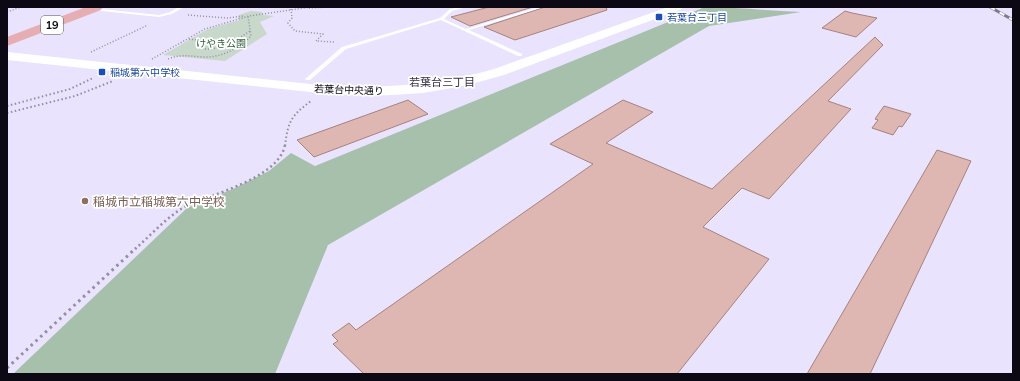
<svg xmlns="http://www.w3.org/2000/svg" width="1020" height="381" font-family="Mulish,'Noto Sans JP',sans-serif">
	<style>
		.green { fill: #c8d9cc }
		.forest { fill: #a6c0ac }
		.building { fill: #deb7b2; stroke: #a6827d }
		.lines { fill: none; stroke-linecap: round; stroke-linejoin: round }
		.path-far3 { stroke: #948fa4; stroke-width: 1.5; stroke-dasharray: 1 2; stroke-linecap: butt }
		.path-far2 { stroke: #948fa4; stroke-width: 2; stroke-dasharray: 1.5 2.5; stroke-linecap: butt }
		.path-far1 { stroke: #948fa4; stroke-width: 2.5; stroke-dasharray: 2 3; stroke-linecap: butt }
		.path { stroke: #948fa4; stroke-width: 3; stroke-dasharray: 2.5 4; stroke-linecap: butt }
		.service { fill: #fff; fill-rule: evenodd }
		.tertiary { fill: #fff; fill-rule: evenodd }
		.primary { fill: #e6adb2; fill-rule: evenodd }
		.rail-casing { stroke: #7e7a8d; stroke-width: 3 }
		.rail { stroke: #fff; stroke-width: 2; stroke-dasharray: 5.5; stroke-linecap: butt }
		.transit-dot { fill: #1a4fb4; stroke: #fff; stroke-width: 1.5 }
		.education-dot { fill: #8d6e63; stroke: #fff; stroke-width: 1.5 }
		.labels { text-anchor: middle; dominant-baseline: central; stroke-width: 3.5; stroke-linejoin: round; paint-order: stroke }
		.far-transit-label { font-size: 10px; fill: #164399; stroke: #fff; text-anchor: start }
		.far-park-label { font-size: 10px; fill: #305b3c; stroke: #fff }
		.far-street-label { font-size: 10px; fill: #0c0914; stroke: #fff }
		.shield { fill: #fff; stroke: #55535a; stroke-width: 1 }
		.shield-label { font-size: 11px; font-weight: bold; fill: #0c0914 }
		.far-neighbourhood-label { font-size: 11px; fill: #362f48; stroke: #fff }
		.education-label { font-size: 12px; fill: #785e54; stroke: #fff; text-anchor: start }
	</style>
	<rect width="100%" height="100%" fill="#e9e3fe"/>
	<!-- green -->
	<polygon class="green" points="251,11 262,12 263,15 274,16 260,22 267,34 225,61 163,55 208,29 240,20 238,18 239,15"/>
	<!-- forest -->
	<path class="forest" d="M705,7C737,7 769,11 801,12L709,26L328,245L275,374H13L187,208L235,188L269,171L291,153L315,166Z"/>
	<!-- building -->
	<g class="building">
		<polygon points="489,7 533,7 470,26 451,17"/>
		<polygon points="545,7 606,7 607,10 515,40 484,27"/>
		<polygon points="845,11 852,13 877,18 856,37 822,28"/>
		<polygon points="875,37 883,45 828,101 851,109 769,199 742,188 703,227 769,259 677,374 364,374 333,344 338,341 332,335 349,323 356,330 593,164 550,144 623,100 653,112 606,143 712,189"/>
		<polygon points="408,100 428,114 314,157 297,140"/>
		<polygon points="884,106 911,114 902,127 899,126 893,135 872,128 878,120 875,119"/>
		<polygon points="937,150 971,161 870,374 807,374"/>
	</g>
	<g class="lines">
		<!-- path-far3 -->
		<g class="path-far3">
			<polyline points="309,8 333,7"/>
			<polyline points="291,9 292,18 288,23 295,31 323,34 316,41 334,42"/>
			<polyline points="7,12 21,7"/>
			<polyline points="188,15 227,18 243,16"/>
			<path d="M189,39L203,41L202,47L204,49C222,50 235,41 250,31"/>
			<polyline points="91,52 148,25"/>
			<polyline points="152,59 205,29 249,16 311,7"/>
			<path d="M168,59C180,54 190,56 202,57C221,58 238,49 251,36L248,16"/>
		</g>
		<!-- path-far2 -->
		<g class="path-far2">
			<polyline points="7,106 70,89 93,78"/>
			<polyline points="7,113 75,96 113,81"/>
			<path d="M285,146C288,121 291,116 311,101"/>
		</g>
		<!-- path-far1 -->
		<path class="path-far1" d="M135,249C150,236 164,220 181,209C208,194 278,180 285,145"/>
		<!-- path -->
		<polyline class="path" points="7,368 136,248"/>
		<!-- service -->
		<g class="service">
			<polygon points="179,7 184,7 172,14 159,17 92,10 90,9 92,8 159,15 170,12"/>
			<polygon points="459,7 466,7 452,11 444,19 466,29 538,7 544,7 469,30 522,54 522,56 518,56 441,20 346,49 310,80 306,80 305,79 342,47 440,18 450,9"/>
		</g>
		<!-- tertiary -->
		<path class="tertiary" d="M668,7H683L682,9L504,75L468,85L423,93L393,95L362,96L320,93L7,60V52L320,85C382,89 434,86 494,69Z"/>
		<!-- primary -->
		<polygon class="primary" points="86,7 103,7 101,10 7,46 7,37"/>
		<defs>
			<polyline id="rail" points="990,7 1013,20"/>
		</defs>
		<!-- rail casing -->
		<use href="#rail" class="rail-casing"/>
		<!-- rail -->
		<use href="#rail" class="rail"/>
	</g>
	<!-- markers -->
	<g class="transit-dot">
		<rect x="655" y="13" width="8" height="8" rx="2"/>
		<rect x="98" y="68" width="8" height="8" rx="2"/>
	</g>
	<circle class="education-dot" cx="85" cy="201" r="4"/>
	<g class="labels">
		<!-- far-transit labels -->
		<g class="far-transit-label">
			<text x="667" y="17">若葉台三丁目</text>
			<text x="110" y="72">稲城第六中学校</text>
		</g>
		<!-- far-park labels -->
		<g class="far-park-label">
			<text x="221" y="43">けやき公園</text>
		</g>
		<!-- far-street labels -->
		<g class="far-street-label">
			<text transform="translate(349 90) rotate(2)">若葉台中央通り</text>
		</g>
		<!-- shield labels -->
		<rect class="shield" x="41" y="16" width="22" height="18" rx="3"/>
		<g class="shield-label">
			<text x="52" y="25">19</text>
		</g>
		<!-- far-neighbourhood labels -->
		<g class="far-neighbourhood-label">
			<text x="442" y="82">若葉台三丁目</text>
		</g>
		<!-- education labels -->
		<g class="education-label">
			<text x="93" y="201">稲城市立稲城第六中学校</text>
		</g>
	</g>
	<!-- border -->
	<rect width="1020" height="381" fill="none" stroke="#0c0914" stroke-width="16"/>
</svg>
